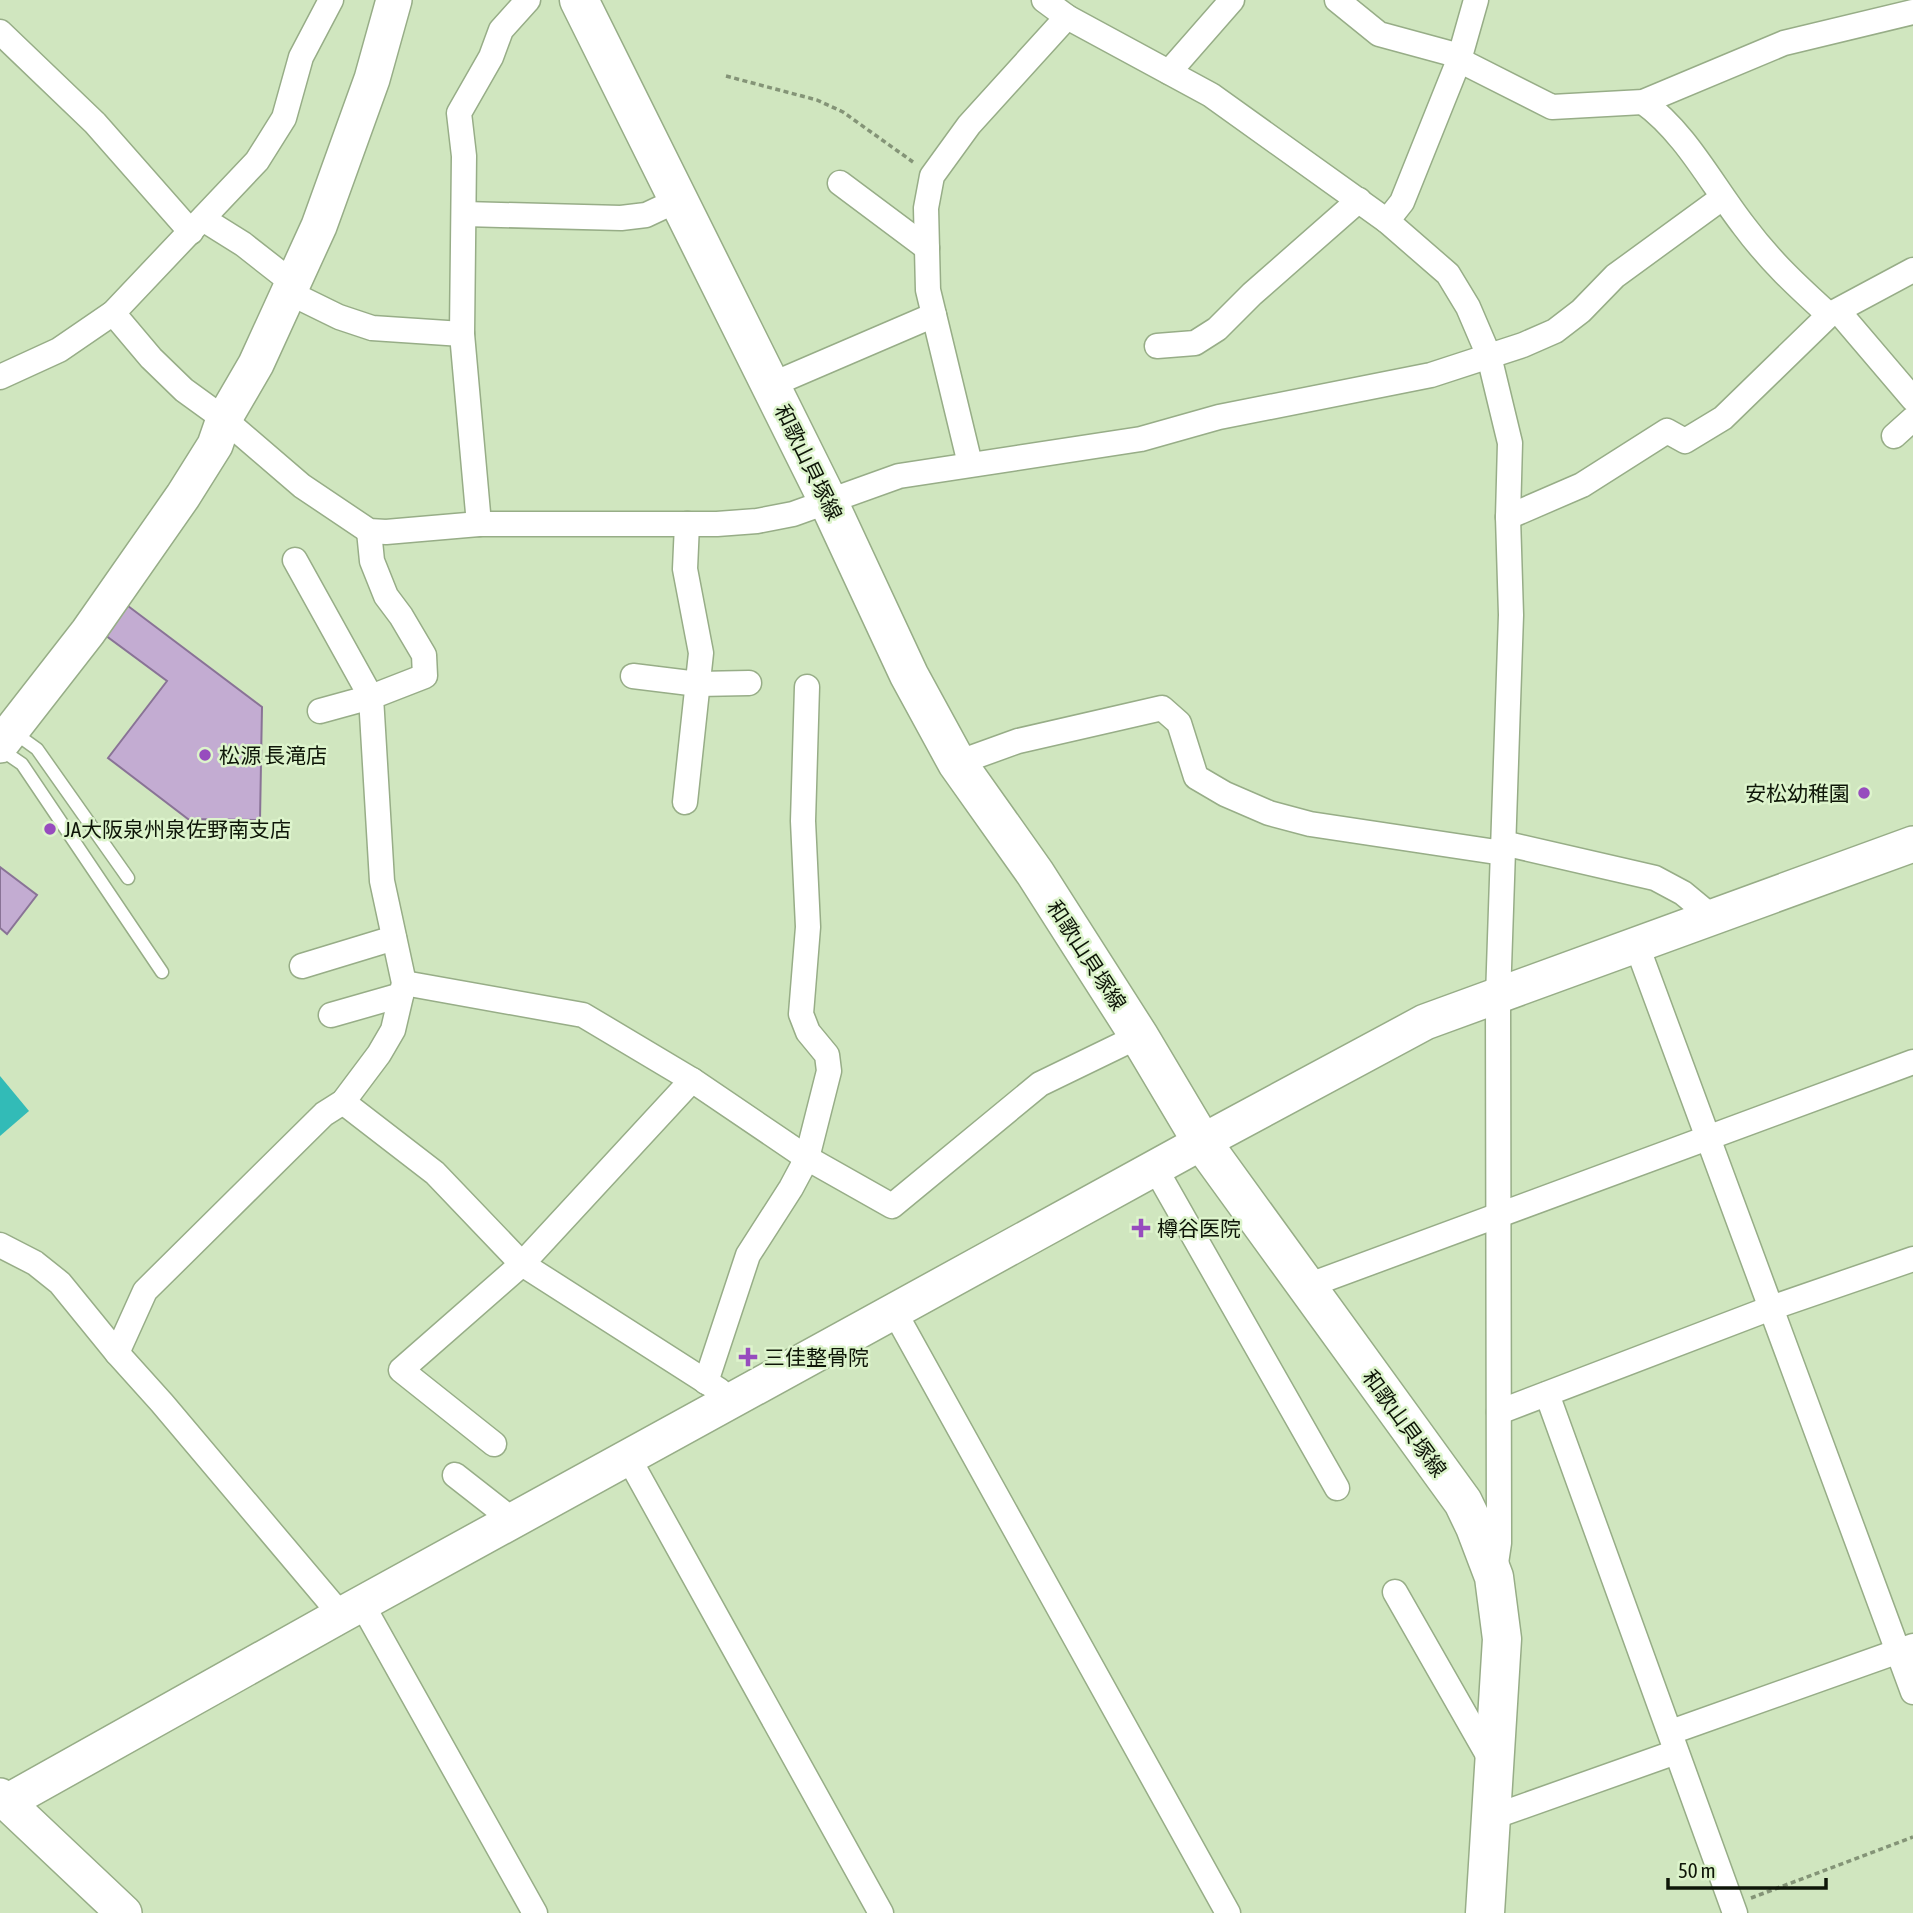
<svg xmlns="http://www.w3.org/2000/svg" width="1913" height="1913" font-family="'Asap Condensed','Noto Sans JP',sans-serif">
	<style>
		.water { fill: #32bbb7 }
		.building { fill: #c3acd2; stroke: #897396; stroke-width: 2 }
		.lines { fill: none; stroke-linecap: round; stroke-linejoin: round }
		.lane-casing { stroke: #97ad87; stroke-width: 15 }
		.street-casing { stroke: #97ad87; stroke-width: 27 }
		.secondary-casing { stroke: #97ad87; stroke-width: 38 }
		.primary-casing { stroke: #97ad87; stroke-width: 41 }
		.path { stroke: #849477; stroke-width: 3.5; stroke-dasharray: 5 3.5; stroke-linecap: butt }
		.lane { stroke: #fff; stroke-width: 12 }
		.street { stroke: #fff; stroke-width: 24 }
		.secondary { stroke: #fff; stroke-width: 35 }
		.primary { stroke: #fff; stroke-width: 38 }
		.poi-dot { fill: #974cbe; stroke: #ddf4cc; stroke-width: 2.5 }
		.labels { text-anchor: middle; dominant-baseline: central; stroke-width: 5; stroke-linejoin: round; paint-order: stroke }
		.street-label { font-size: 21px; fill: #0e1608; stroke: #ddf4cc }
		.poi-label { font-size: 21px; fill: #0e1608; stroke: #ddf4cc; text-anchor: start }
	</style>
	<rect width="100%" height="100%" fill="#d0e6bf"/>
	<!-- water -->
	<polygon class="water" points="0,1076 29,1111 0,1136"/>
	<!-- building -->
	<g class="building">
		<polygon points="128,606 262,707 260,820 188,819 108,758 167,681 105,635"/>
		<polygon points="0,867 37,895 7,934 0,928"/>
	</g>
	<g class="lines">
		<defs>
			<g id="lane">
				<polyline points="12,731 37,749 128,878"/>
				<polyline points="0,749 22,764 162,972"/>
			</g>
			<g id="street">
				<polyline points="1044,0 1067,17 1211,95 1387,221 1448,274 1468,307 1489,356 1510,443 1508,517 1511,615 1498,997 1499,1543 1495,1570"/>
				<polyline points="1337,0 1379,34 1460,56"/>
				<polyline points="0,32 95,123 191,232"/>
				<polyline points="1459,60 1552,107 1643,102 1784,43 1913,12"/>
				<polyline points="1169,72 1232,0"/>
				<path d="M1643,102C1686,133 1712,185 1744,226C1770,261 1797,286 1829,315"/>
				<polyline points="840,183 927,248"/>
				<polyline points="464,214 621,218 646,215 680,199"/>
				<polyline points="203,219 243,244 294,284"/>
				<polyline points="1387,221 1402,202 1459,60 1476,0"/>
				<polyline points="290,293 339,317 372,328 462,334"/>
				<polyline points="1838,311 1913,399"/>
				<polyline points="113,313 151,358 184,390 224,419 302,486 369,531 386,532 479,524 717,524 757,521 793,514 899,476 1141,439 1219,417 1431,375 1523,345 1555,331 1581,311 1615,276 1722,198"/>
				<polyline points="1157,346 1195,343 1217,329 1252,294 1359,200"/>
				<polyline points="0,377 59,350 113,313 257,161 284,118 301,57 331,0"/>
				<polyline points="771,385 934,315"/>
				<polyline points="1894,436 1913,419"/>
				<polyline points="970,464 928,290 926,208 932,176 969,125 1067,17"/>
				<polyline points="1508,517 1582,485 1667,431 1685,441 1723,418 1829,315 1913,270"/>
				<polyline points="479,524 462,334 464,156 459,113 491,57 501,30 528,0"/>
				<polyline points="295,560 371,697 320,711"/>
				<polyline points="633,676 698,684 749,683"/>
				<polyline points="957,763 1018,741 1162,708 1179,723 1196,777 1225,794 1269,813 1310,824 1503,853"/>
				<polyline points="685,802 701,653 685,569 687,524"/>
				<polyline points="1503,843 1655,878 1683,893 1712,917"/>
				<polyline points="1637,946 1913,1692"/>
				<polyline points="302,966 394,938"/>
				<polyline points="404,983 583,1015 692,1080 807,1158 892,1206 1040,1084 1139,1036"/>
				<polyline points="331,1015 401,995"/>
				<polyline points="343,1102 435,1173 522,1264 719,1390"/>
				<polyline points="1155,1168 1337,1488"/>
				<polyline points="0,1245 35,1263 60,1283 117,1353 162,1403 341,1615"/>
				<polyline points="1307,1286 1913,1062"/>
				<polyline points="894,1311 1228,1913"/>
				<polyline points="117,1353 145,1291 324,1114 343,1102 379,1054 393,1030 404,983 382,881 371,697 425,676 424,655 401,616 386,596 372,561 369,531"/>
				<polyline points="706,1382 748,1255 791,1188 807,1158 829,1071 827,1055 808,1032 801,1014 808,927 803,821 807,687"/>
				<polyline points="1547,1394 1735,1913"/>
				<polyline points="1499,1412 1771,1308 1913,1259"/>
				<polyline points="494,1444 401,1370 522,1264 692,1080"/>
				<polyline points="628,1457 881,1913"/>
				<polyline points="455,1475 501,1511 508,1524"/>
				<polyline points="1395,1592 1492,1762"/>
				<polyline points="362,1604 535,1913"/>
				<polyline points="1671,1732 1913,1646"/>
				<polyline points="1490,1818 1676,1752"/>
			</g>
			<g id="secondary">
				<polyline points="0,745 88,632 183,496 215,445 224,419 256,364 319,226 372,79 394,0"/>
				<polyline points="0,1796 124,1913"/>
				<polyline points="7,1802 341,1615 1202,1142 1425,1022 1913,844"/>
			</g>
			<polyline id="primary" points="579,0 828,501 909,675 957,763 1035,873 1139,1036 1202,1142 1463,1502 1475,1527 1494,1577 1502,1639 1485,1913"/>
		</defs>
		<!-- lane casing -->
		<use href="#lane" class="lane-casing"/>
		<!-- street casing -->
		<use href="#street" class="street-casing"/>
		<!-- secondary casing -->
		<use href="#secondary" class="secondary-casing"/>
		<!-- primary casing -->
		<use href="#primary" class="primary-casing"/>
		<!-- path -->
		<g class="path">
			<polyline points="726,76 817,100 843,112 913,162"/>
			<polyline points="1751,1898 1913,1837"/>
		</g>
		<!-- lane -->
		<use href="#lane" class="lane"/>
		<!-- street -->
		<use href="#street" class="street"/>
		<!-- secondary -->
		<use href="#secondary" class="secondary"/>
		<!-- primary -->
		<use href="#primary" class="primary"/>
	</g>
	<!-- markers -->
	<g class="poi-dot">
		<circle cx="205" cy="755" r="7"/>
		<circle cx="1864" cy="793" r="7"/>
		<circle cx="50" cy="829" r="7"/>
		<path d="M1137.5 1217.5h7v7h7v7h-7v7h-7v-7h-7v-7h7z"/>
		<path d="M744.5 1346.5h7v7h7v7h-7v7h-7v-7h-7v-7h7z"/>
	</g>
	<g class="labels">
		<!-- street labels -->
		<g class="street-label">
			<text transform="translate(809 462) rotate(64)">和歌山貝塚線</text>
			<text transform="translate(1087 955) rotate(57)">和歌山貝塚線</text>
			<text transform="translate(1405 1423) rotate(54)">和歌山貝塚線</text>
		</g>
		<!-- poi labels -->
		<g class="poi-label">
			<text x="219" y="755">松源 長滝店</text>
			<text x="1850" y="793" text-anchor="end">安松幼稚園</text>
			<text x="64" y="829">JA大阪泉州泉佐野南支店</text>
			<text x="1157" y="1228">樽谷医院</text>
			<text x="764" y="1357">三佳整骨院</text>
		</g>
	</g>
	<!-- scale -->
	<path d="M1668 1878v10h158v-10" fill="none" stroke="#0e1608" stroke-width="3.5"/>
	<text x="1678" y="1878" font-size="21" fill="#0e1608" stroke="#ddf4cc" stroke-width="5" paint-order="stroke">50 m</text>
</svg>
